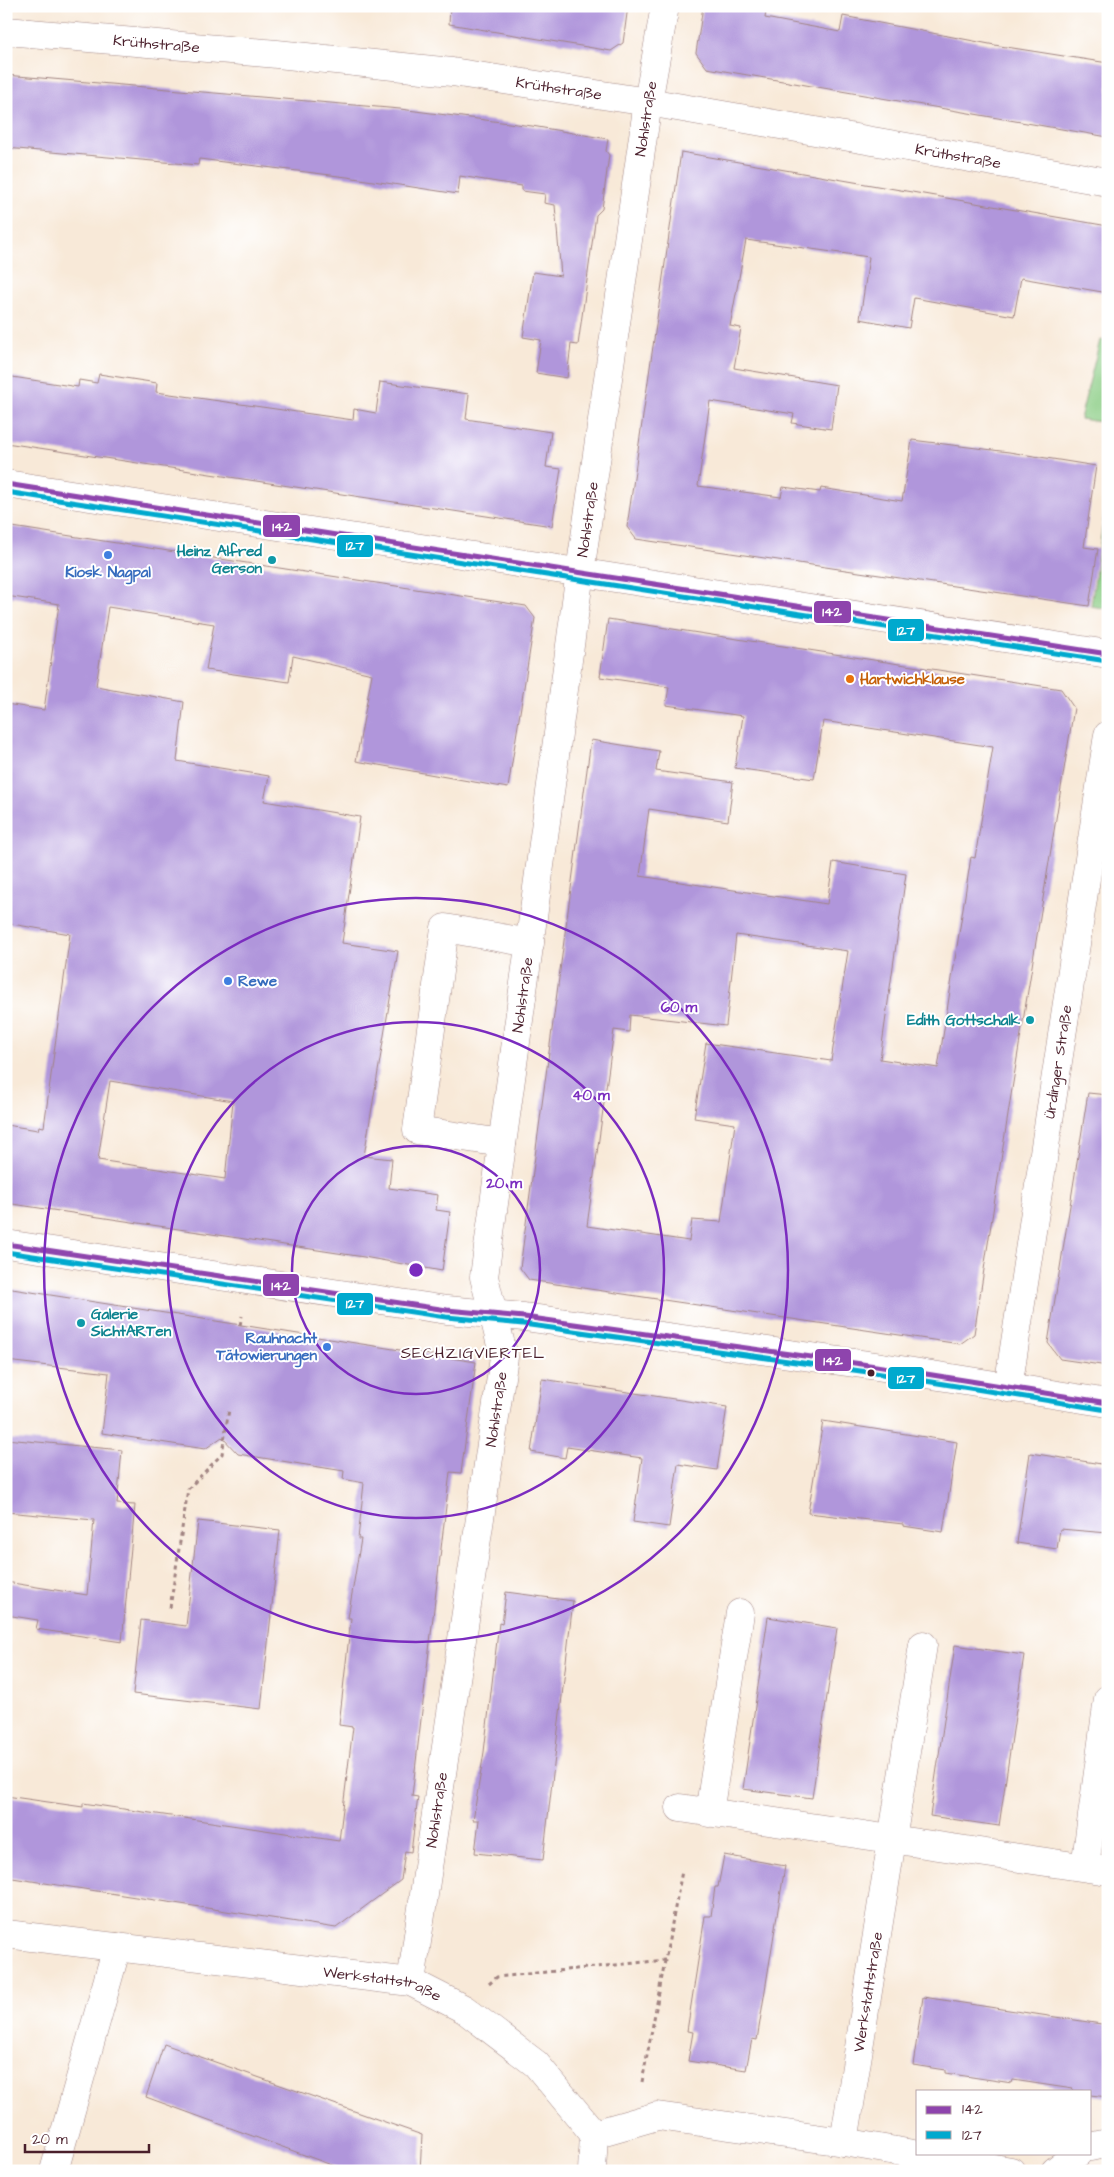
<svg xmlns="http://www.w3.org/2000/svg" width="1114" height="2177" font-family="'Architects Daughter',sans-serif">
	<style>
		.green { fill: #8bcd85; stroke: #6a7658 }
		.building { fill: #b096db; fill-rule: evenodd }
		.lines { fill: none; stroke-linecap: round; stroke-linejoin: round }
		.minor-casing { stroke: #a18482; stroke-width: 29 }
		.path { stroke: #a18482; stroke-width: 3; stroke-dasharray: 4 4; stroke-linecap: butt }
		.minor { stroke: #fff; stroke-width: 28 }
		.bus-1-casing { stroke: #fff; stroke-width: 9 }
		.bus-2-casing { stroke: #fff; stroke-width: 9 }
		.bus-1 { stroke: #8e44ad; stroke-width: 5 }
		.bus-2 { stroke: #00a9ce; stroke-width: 5 }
		.ring { fill: none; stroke: #7b2cbf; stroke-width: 2.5 }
		.shop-dot { fill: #3f7fe0; stroke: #fff; stroke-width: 2 }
		.culture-dot { fill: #0f9aa8; stroke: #fff; stroke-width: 2 }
		.food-dot { fill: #e8710a; stroke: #fff; stroke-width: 2 }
		.bus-dot { fill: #4a1f2b; stroke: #fff; stroke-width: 2 }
		.labels { text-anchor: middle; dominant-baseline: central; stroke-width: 4; stroke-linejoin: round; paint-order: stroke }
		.street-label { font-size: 15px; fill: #4a1f2b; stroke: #fff }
		.culture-label { font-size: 15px; font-weight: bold; fill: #0d838f; stroke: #fff; text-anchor: end }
		.shop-label { font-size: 15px; font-weight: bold; fill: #366cbe; stroke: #fff }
		.food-label { font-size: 15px; font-weight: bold; fill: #c56008; stroke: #fff; text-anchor: start }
		.neighbourhood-label { font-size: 16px; letter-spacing: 1px; fill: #4a1f2b; stroke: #fff }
		.centre { fill: #7b2cbf; stroke: #fff; stroke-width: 2.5 }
		.ring-label { font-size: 15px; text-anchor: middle; font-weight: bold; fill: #7b2cbf; stroke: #fff; stroke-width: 4; stroke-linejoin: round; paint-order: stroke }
		.line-badge { stroke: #fff; stroke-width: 2 }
		.badge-label { font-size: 14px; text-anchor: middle; font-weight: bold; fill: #fff }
	</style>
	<rect width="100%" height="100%" fill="#fff"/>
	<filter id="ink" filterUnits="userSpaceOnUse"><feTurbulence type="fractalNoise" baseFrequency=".02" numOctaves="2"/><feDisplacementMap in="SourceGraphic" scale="10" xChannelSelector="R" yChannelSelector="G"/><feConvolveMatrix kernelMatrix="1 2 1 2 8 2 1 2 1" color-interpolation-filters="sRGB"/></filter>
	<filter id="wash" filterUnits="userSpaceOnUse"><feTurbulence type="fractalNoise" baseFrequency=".0096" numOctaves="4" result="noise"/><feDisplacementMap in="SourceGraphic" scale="20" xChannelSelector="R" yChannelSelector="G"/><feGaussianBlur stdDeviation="1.12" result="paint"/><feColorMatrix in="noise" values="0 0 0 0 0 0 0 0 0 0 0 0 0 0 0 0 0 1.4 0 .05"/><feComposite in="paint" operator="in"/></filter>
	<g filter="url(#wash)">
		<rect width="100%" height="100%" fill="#f8e9d8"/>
		<!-- green -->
		<g class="green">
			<polygon points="1100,340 1108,341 1108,423 1080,419"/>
			<polygon points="1108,488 1108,609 1091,606"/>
		</g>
		<g id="blocks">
			<!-- building -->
			<g class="building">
				<polygon points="450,6 628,6 623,43 611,51 449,24"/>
				<polygon points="703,6 767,6 765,18 840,32 843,16 1000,46 1108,63 1108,137 707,68 696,53"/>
				<polygon points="6,75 400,109 532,126 608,139 606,151 609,155 602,209 596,215 578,345 571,344 567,378 536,373 541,340 523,337 533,272 561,276 555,205 544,203 545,194 522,191 522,186 460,176 458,194 347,177 199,159 198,165 6,148"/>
				<polygon points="681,152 1108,226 1108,293 1021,278 1014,316 914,298 909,328 860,319 869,257 746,240 730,326 741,328 734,368 837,385 831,429 792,423 794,414 710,401 698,486 781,497 783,487 820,492 821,488 902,501 912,440 1009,452 1096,466 1084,547 1098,549 1089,606 636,539 627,527"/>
				<polygon points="99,374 157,383 156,392 353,420 354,409 376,413 380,382 469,394 466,419 551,432 546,467 561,469 552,526 6,443 6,376 78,387 79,380 97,383"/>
				<path d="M6,526L526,606L535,618L508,788L356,761L372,674L293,656L289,682L206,670L214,624L108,607L96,686L184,702L177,761L269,776L264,801L360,817L342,943L398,951L364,1156L392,1159L389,1188L438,1195L436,1210L450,1212L442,1271L364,1257L6,1203V1125L38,1130L39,1126L44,1127L70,934L6,923V704L44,710L59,604L6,596ZM110,1081L233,1101L225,1179L98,1160Z"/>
				<path d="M608,619L1061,689L1074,708L1012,1089L974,1334L960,1344L529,1280L520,1268L591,740L659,751L656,771L733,782L728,821L649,809L640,876L827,904L833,862L906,874L880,1059L938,1068L971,857L975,858L993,747L823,721L814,779L735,768L743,716L666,705L669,687L600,677ZM736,935L848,951L831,1061L706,1043L694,1118L735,1124L721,1222L692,1220L689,1241L587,1226L614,1030L629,1032L630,1015L726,1026Z"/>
				<polygon points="1088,1093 1108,1095 1108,1366 1060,1359 1048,1343"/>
				<polygon points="6,1288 476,1362 461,1473 450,1472 412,1796 418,1797 411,1852 405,1851 401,1880 336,1928 6,1877 6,1796 83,1807 83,1803 339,1841 353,1727 339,1725 351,1618 348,1618 361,1539 358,1539 364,1483 343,1479 344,1471 238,1454 222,1437 205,1449 102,1433 109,1373 6,1361"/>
				<polygon points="542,1379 727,1407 717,1470 678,1464 669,1527 633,1522 642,1458 567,1447 565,1458 531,1452"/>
				<polygon points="823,1421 957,1442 943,1532 903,1526 903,1524 808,1513"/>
				<polygon points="6,1439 122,1450 117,1504 135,1505 122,1642 36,1629 38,1620 6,1615 6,1582 87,1595 94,1520 6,1512"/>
				<polygon points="1030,1453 1108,1465 1108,1533 1060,1529 1057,1549 1017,1543"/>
				<polygon points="198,1521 280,1530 261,1709 133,1694 141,1620 186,1626"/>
				<polygon points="506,1592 573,1601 543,1860 475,1853 479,1820 473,1820 484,1752 499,1623 502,1624"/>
				<polygon points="768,1617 837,1628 812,1798 743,1789"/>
				<polygon points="955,1645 1024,1655 999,1826 930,1816"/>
				<polygon points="724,1855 785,1866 757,2040 752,2039 746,2070 688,2061 693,2032 687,2031 705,1916 711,1916 715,1887 718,1887"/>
				<polygon points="923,1997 1108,2025 1108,2097 1090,2095 1090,2091 1072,2091 1073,2089 1013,2080 1012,2083 945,2073 945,2070 913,2065"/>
				<polygon points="164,2044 422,2135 420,2171 348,2171 146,2097"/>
			</g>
		</g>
	</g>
	<g filter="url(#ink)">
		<use href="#blocks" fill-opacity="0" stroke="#a18482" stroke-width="1"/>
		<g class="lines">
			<defs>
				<g id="minor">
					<path id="s1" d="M6,31L277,54L452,72L648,102L1108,182"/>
					<polyline points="6,484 1108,654"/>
					<polyline points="502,1143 417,1130 445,928 530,943"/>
					<polyline points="6,1244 447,1310 524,1317 876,1366 1108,1403"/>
					<path id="s2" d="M1008,1388L1108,735"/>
					<polyline points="680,1808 1108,1871"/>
					<polyline points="709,1813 740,1613"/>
					<polyline points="1085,1867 1108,1699"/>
					<path id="s3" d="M6,1934L411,1982L464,2009L536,2064L594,2134L592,2171"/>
					<path id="s4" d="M411,1982L504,1357L484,1277L580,572L648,102L665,6"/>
					<polyline points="594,2134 657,2116 844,2142 1011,2171"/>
					<path id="s5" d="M844,2142L923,1645"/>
					<polyline points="1090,2147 1108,2143"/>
					<polyline points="54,2171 117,1947"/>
					<polyline points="1055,2171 1078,2153"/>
				</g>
			</defs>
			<!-- minor casing -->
			<use href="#minor" class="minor-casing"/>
			<!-- path -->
			<g class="path">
				<polyline points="240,1325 242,1316"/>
				<polyline points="170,1608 188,1489 222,1454 229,1409"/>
				<polyline points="489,1984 497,1977 665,1960"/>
				<polyline points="642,2082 682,1871"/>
			</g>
			<!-- minor -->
			<use href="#minor" class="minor"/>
			<defs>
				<g id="bus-1">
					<polyline points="6,484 1108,654"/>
					<polyline points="6,1244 447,1310 524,1317 876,1366 1108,1403"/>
				</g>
				<g id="bus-2">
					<polyline points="6,492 1107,661"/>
					<polyline points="6,1252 446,1317 523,1324 875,1373 1107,1410"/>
				</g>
			</defs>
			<!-- bus-1 casing -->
			<use href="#bus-1" class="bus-1-casing"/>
			<!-- bus-2 casing -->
			<use href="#bus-2" class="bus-2-casing"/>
			<!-- bus-1 -->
			<use href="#bus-1" class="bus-1"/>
			<!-- bus-2 -->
			<use href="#bus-2" class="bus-2"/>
		</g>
	</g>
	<!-- distance rings -->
	<g class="ring">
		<circle cx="416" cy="1270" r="124"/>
		<circle cx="416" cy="1270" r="248"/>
		<circle cx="416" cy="1270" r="372"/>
	</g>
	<!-- markers -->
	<g class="shop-dot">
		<circle cx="108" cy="555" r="5"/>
		<circle cx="228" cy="981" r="5"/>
		<circle cx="327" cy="1347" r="5"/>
	</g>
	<g class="culture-dot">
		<circle cx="272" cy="560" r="5"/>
		<circle cx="1030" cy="1020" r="5"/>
		<circle cx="81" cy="1323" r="5"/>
	</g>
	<circle class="food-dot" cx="850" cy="679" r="5"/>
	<circle class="bus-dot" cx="871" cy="1373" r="4.5"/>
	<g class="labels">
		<!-- street labels -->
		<g class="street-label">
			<text stroke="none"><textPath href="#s1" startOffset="151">Krüthstraße</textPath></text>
			<text stroke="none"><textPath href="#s1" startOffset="556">Krüthstraße</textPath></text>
			<text stroke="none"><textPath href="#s4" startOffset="1884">Nohlstraße</textPath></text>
			<text stroke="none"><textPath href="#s1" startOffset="961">Krüthstraße</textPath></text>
			<text stroke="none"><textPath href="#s4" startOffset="1479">Nohlstraße</textPath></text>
			<text stroke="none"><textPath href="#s4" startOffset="999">Nohlstraße</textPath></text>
			<text stroke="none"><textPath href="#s2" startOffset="330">Ürdinger Straße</textPath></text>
			<text stroke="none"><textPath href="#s4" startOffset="579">Nohlstraße</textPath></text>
			<text stroke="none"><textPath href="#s4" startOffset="174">Nohlstraße</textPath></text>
			<text stroke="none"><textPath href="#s3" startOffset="380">Werkstattstraße</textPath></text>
			<text stroke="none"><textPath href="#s5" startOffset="152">Werkstattstraße</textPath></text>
		</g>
		<!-- culture labels -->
		<g class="culture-label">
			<text x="262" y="551">Heinz Alfred<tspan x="262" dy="17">Gerson</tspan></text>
			<text x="1020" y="1020">Edith Gottschalk</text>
			<text x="91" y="1314" text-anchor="start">Galerie<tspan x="91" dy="17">SichtARTen</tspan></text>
		</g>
		<!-- shop labels -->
		<g class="shop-label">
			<text x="108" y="572">Kiosk Nagpal</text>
			<text x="238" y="981" text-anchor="start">Rewe</text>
			<text x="317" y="1338" text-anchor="end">Rauhnacht<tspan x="317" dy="17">Tätowierungen</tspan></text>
		</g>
		<!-- food labels -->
		<g class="food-label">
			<text x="860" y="679">Hartwichklause</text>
		</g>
		<!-- neighbourhood labels -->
		<g class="neighbourhood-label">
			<text x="473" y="1353">SECHZIGVIERTEL</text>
		</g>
	</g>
	<circle cx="416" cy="1270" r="8" class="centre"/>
	<g class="ring-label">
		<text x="679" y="1012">60 m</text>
		<text x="591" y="1100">40 m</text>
		<text x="504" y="1188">20 m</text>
	</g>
	<g class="line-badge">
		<rect x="262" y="514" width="39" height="24" rx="5" fill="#8e44ad"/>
		<rect x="336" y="534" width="38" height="24" rx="5" fill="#00a9ce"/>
		<rect x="813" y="600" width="39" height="24" rx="5" fill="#8e44ad"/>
		<rect x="887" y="618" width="38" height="24" rx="5" fill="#00a9ce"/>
		<rect x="262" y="1273" width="38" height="24" rx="5" fill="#8e44ad"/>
		<rect x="336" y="1292" width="38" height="24" rx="5" fill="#00a9ce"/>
		<rect x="814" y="1348" width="38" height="24" rx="5" fill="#8e44ad"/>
		<rect x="887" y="1366" width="38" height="24" rx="5" fill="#00a9ce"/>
	</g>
	<g class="badge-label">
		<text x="282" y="531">142</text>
		<text x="355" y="550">127</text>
		<text x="832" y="616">142</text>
		<text x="906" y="635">127</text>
		<text x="281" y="1290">142</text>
		<text x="355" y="1308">127</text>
		<text x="833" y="1365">142</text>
		<text x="906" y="1383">127</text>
	</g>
	<!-- margin -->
	<rect width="1114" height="2177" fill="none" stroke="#fff" stroke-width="25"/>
	<!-- legend -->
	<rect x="916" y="2090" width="175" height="65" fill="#ffffff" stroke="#b7a5aa"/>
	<rect x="926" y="2106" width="25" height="8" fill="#8e44ad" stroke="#b7a5aa"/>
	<text x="962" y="2114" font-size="15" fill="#4a1f2b">142</text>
	<rect x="926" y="2131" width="25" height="8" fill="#00a9ce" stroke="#b7a5aa"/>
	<text x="962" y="2140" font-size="15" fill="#4a1f2b">127</text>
	<!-- scale -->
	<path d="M25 2144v8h124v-8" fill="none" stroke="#4a1f2b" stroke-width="2.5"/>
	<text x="32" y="2144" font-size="15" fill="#4a1f2b" stroke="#ffffff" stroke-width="4" paint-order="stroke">20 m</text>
</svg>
